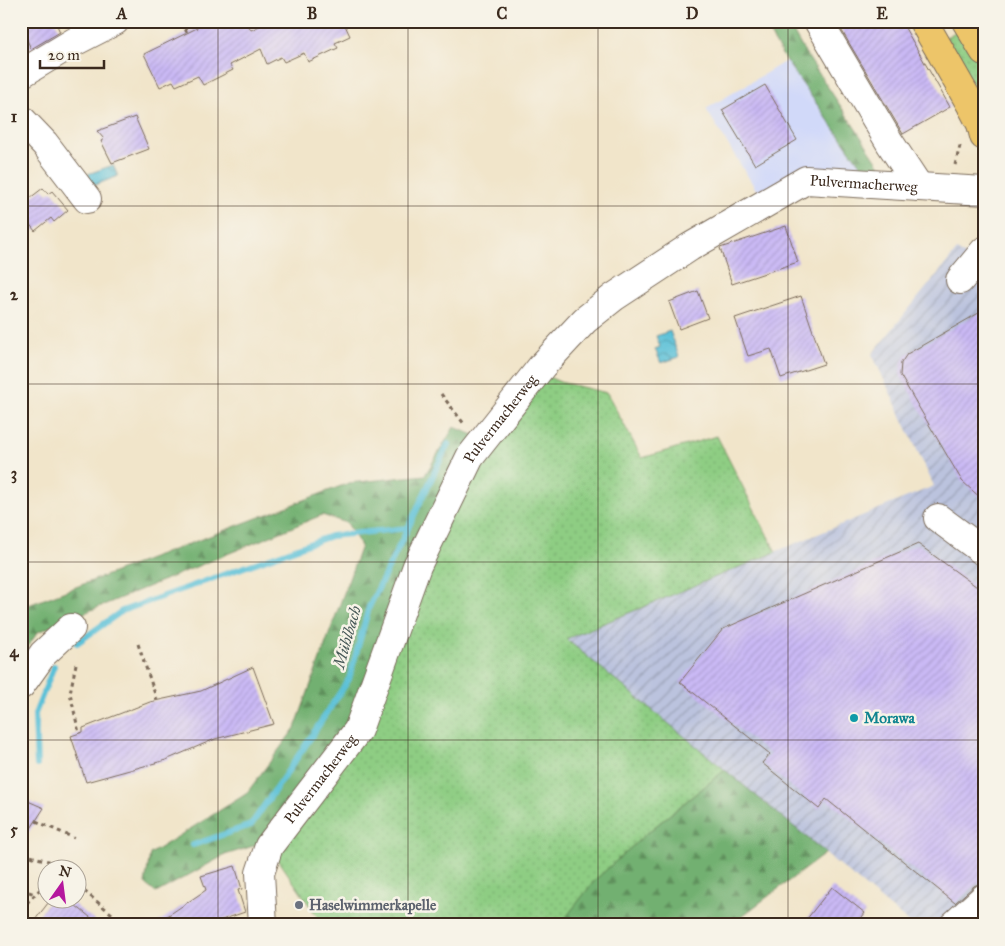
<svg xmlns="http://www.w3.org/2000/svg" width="1005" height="946" font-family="'IM FELL Great Primer',serif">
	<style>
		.built { fill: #d1d9f9 }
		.industrial { fill: url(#industrial-furrows) }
		.grass { fill: url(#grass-dots); stroke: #647c50 }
		.forest { fill: url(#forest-firs); stroke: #566d48 }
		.water { fill: url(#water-waves); stroke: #4b767b }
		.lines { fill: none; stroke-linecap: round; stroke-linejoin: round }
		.stream { stroke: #5bc1d8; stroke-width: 6 }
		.building { fill: url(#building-hatch) }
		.minor-casing { stroke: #7b6b5a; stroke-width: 30 }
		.major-casing { stroke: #7b6b5a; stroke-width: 30 }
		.path { stroke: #7b6b5a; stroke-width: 3; stroke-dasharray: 4 4; stroke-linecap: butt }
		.minor { stroke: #fff; stroke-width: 28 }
		.major { stroke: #edc569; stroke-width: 28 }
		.grid { fill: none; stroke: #3b2a1e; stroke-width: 1; stroke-opacity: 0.55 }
		.culture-dot { fill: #0f9aa8; stroke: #f7f3e8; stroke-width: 2 }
		.worship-dot { fill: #6b7280; stroke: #f7f3e8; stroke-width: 2 }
		.labels { text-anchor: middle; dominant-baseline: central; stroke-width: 5; stroke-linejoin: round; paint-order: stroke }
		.street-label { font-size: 15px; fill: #3b2a1e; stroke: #f7f3e8 }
		.culture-label { font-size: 15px; font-weight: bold; fill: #0d838f; stroke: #f7f3e8; text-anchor: start }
		.worship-label { font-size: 15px; font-weight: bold; fill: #5b616d; stroke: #f7f3e8; text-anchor: start }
		.water-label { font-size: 16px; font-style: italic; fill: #455756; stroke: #f7f3e8 }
		.neatline { fill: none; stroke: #3b2a1e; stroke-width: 2 }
		.grid-label { font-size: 16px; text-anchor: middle; font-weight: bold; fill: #3b2a1e }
	</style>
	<defs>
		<pattern id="industrial-furrows" width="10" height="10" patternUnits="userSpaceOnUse" patternTransform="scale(1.25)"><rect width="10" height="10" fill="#bbc3de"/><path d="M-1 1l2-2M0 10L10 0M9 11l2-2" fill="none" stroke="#999fb3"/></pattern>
		<pattern id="grass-dots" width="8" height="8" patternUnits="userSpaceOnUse" patternTransform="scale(1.25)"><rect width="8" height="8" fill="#8ecd83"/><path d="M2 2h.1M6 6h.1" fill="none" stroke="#7bb071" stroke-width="1.8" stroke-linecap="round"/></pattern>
		<pattern id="forest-firs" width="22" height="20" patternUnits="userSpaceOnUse" patternTransform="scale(1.25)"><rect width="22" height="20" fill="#72b071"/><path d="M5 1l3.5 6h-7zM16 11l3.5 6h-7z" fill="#5f8f5c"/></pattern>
		<pattern id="water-waves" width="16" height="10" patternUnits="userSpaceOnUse" patternTransform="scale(1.25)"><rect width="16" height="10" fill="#5bc1d8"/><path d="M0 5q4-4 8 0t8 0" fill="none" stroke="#4c9daf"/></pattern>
		<pattern id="building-hatch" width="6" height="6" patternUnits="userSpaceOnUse" patternTransform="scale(1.25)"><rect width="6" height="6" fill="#cab9f5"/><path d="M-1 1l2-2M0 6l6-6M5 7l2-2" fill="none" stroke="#ae9fd2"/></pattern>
	</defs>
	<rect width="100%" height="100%" fill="#f7f3e8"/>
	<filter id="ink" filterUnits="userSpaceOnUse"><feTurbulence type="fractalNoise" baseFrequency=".02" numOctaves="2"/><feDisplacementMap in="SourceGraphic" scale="10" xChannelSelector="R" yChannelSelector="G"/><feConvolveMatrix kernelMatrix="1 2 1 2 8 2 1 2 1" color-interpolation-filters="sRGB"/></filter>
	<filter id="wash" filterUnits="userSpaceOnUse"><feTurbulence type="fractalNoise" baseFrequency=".0096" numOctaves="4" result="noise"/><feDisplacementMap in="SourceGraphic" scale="20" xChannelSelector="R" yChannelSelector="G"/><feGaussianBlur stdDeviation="1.12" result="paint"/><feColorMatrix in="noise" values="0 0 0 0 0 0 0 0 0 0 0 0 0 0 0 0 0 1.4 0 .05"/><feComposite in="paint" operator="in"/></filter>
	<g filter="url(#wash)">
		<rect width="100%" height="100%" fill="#f1e5ca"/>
		<!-- built -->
		<polygon class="built" points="786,61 866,173 760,196 706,109"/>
		<!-- industrial -->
		<polygon class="industrial" points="957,250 984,269 984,925 912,925 565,639 934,486 872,354"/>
		<!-- grass -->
		<g class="grass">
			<polygon points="959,30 984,74 984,104 946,37"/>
			<polygon points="530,369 560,382 607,393 642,458 717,436 776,552 566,639 725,770 647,833 560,925 323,925 266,842 385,640"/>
		</g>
		<!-- forest -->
		<g class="forest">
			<polygon points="762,21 787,21 804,51 887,176 866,173 786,61"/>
			<polygon points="454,427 479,437 363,700 266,842 225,855 156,893 145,884 150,854 246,794 295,728 361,546 347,523 322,515 38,632 21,656 21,610 26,606 349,483 425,475"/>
			<polygon points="725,770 826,853 730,925 560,925 595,880 647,833"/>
		</g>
		<!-- water -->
		<g class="water">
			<polygon points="113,165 118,176 93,186 88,174"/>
			<polygon points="670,331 679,357 661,363 655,349 660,347 656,336"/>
		</g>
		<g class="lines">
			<!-- stream -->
			<g class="stream">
				<polyline points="77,643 122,611 331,536 408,528"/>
				<polyline points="37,765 35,714 54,666"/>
				<polyline points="193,845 251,825 307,743 349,679 369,607 408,528 448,444"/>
			</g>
		</g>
		<g id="blocks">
			<!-- building -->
			<g class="building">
				<polygon points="21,21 55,21 60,32 31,49 21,26"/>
				<polygon points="194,21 246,21 251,30 270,21 343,21 350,36 335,43 338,48 308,62 304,53 284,62 281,57 267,64 261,49 230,65 233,70 203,85 198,76 176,86 173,81 160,87 144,54 197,28"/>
				<polygon points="836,21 901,21 950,107 903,134"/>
				<polygon points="765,85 797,140 755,165 722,110"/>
				<polygon points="135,117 149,149 112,163 101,141 104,139 97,131"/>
				<polygon points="43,188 48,194 52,191 68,210 54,222 51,218 35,231 21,213 21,205"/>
				<polygon points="786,226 798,262 732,284 720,248"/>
				<polygon points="698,291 708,318 679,329 669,302"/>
				<polygon points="801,296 824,364 781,378 771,349 748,356 735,318"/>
				<polygon points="984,310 984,501 962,481 900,375 901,363 907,354"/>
				<polygon points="918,544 984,592 984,883 980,883 974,886 955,903 826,799 819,809 762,763 770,754 680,682 723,629"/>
				<polygon points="253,667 274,724 215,739 166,760 86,782 71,736 83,732 83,728 150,702 201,691"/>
				<polygon points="21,798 44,808 21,844"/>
				<polygon points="235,866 242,889 238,890 245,912 207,925 154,925 206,890 201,876"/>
				<polygon points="832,887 865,913 856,925 802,925"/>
				<polygon points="52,898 66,898 100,925 31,925"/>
			</g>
		</g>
	</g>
	<g filter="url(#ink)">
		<use href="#blocks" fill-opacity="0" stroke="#7b6b5a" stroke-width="1"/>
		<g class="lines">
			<defs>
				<g id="minor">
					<polyline points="818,21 890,143 919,187"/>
					<polyline points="21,74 74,42 115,21"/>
					<polyline points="21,119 45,144 87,199"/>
					<polyline points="960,280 984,251"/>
					<polyline points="938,518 984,552"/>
					<polyline points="21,685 43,654 71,628"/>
					<path id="s1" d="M263,925L260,873L269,846L358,730L417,566L470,457L542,366L585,320L614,297L690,247L806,180L984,191"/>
					<polyline points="954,925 984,898"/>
				</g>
				<g id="major">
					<polyline points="923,21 971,105 981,124 984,136"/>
					<polyline points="966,21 984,51"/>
				</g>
			</defs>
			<!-- minor casing -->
			<use href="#minor" class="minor-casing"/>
			<!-- major casing -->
			<use href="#major" class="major-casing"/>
			<!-- path -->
			<g class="path">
				<polyline points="182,21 187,33"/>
				<polyline points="955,165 961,142"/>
				<polyline points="441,394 465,425"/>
				<polyline points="138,644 157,700"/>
				<polyline points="76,664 70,693 79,733"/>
				<polyline points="36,821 74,838"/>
				<polyline points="23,854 63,865"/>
				<polyline points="59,868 63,865 72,867 72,868"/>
				<polyline points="78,886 112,914 103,925"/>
				<polyline points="21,890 36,894"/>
				<polyline points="21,909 48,881"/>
			</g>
			<!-- minor -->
			<use href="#minor" class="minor"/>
			<!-- major -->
			<use href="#major" class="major"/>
		</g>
	</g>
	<!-- grid -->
	<path class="grid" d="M218,21V925M408,21V925M598,21V925M788,21V925M21,206H984M21,384H984M21,562H984M21,740H984"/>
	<!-- markers -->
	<circle class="culture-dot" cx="854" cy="718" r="5"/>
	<circle class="worship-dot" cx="299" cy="905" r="5"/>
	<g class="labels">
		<!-- street labels -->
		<g class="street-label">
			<text stroke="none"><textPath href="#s1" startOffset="1021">Pulvermacherweg</textPath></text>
			<text stroke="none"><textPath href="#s1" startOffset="571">Pulvermacherweg</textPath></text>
			<text stroke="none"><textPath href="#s1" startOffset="165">Pulvermacherweg</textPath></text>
		</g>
		<!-- culture labels -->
		<g class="culture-label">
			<text x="864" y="718">Morawa</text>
		</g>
		<!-- worship labels -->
		<g class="worship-label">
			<text x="309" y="905">Haselwimmerkapelle</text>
		</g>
		<!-- water labels -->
		<g class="water-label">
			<text transform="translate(347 637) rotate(-74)">Mühlbach</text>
		</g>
	</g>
	<!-- margin -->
	<rect width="1005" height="946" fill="none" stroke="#f7f3e8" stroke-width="55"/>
	<!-- north arrow -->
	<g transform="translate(62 884) rotate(14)"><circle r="24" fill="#f7f3e8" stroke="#aca397"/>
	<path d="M0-4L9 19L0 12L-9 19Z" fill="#b5179e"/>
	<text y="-8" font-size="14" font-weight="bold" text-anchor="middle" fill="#3b2a1e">N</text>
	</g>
	<!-- scale -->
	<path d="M40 60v8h64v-8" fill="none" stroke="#3b2a1e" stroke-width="2.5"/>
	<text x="48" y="60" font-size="15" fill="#3b2a1e" stroke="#f7f3e8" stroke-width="4" paint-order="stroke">20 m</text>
	<rect x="28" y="28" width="950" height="890" class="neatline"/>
	<g class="grid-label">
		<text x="122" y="19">A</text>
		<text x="312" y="19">B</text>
		<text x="502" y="19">C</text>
		<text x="692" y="19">D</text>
		<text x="882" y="19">E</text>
		<text x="14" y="122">1</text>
		<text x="14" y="300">2</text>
		<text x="14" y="479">3</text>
		<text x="14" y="657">4</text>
		<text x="14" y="835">5</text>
	</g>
</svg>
